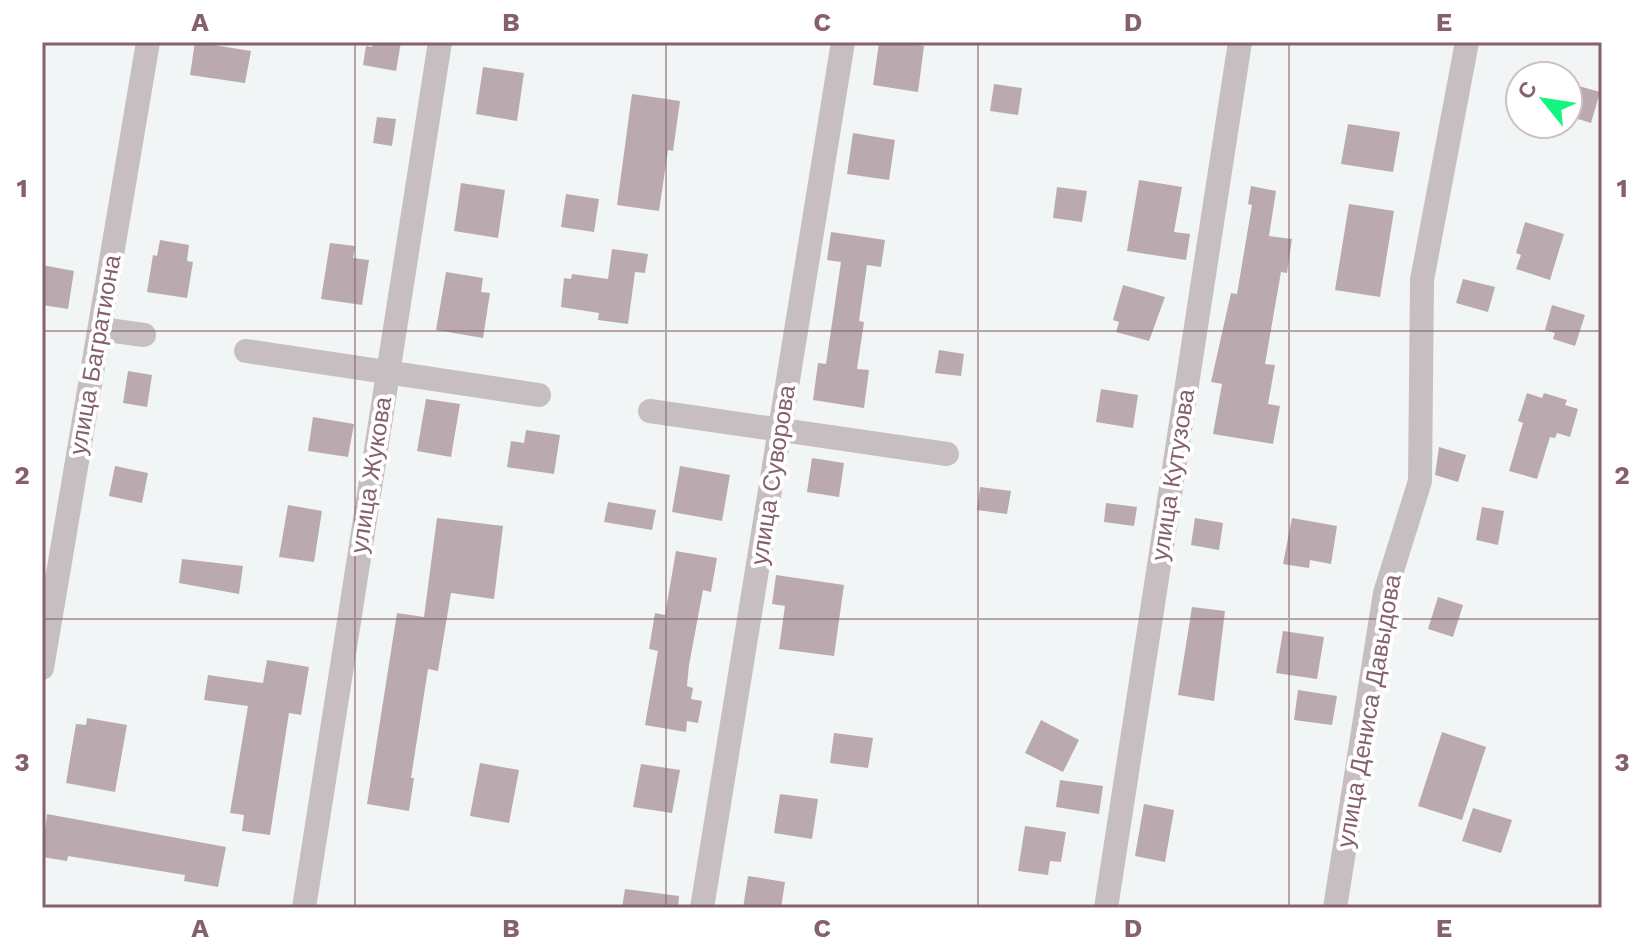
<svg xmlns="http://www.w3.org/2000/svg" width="1644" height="950" font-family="'Work Sans',sans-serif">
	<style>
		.building { fill: #baaab0 }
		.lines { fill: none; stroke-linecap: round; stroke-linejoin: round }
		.street { stroke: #c7bec1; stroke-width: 24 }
		.grid { fill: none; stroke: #86616d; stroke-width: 2; stroke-opacity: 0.55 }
		.labels { text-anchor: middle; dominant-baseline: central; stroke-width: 8; stroke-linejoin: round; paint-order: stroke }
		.street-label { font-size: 24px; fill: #86616d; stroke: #fff }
		.neatline { fill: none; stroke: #86616d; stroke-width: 3 }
		.grid-label { font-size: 26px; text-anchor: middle; font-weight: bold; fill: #86616d }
	</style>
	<rect width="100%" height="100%" fill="#f1f5f6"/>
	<!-- building -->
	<g class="building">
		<polygon points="195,42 251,51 245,83 190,75"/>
		<polygon points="373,42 401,42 396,71 363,65 366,46 372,47"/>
		<polygon points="896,42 924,46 918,92 873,85 879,43 896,45"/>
		<polygon points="483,67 524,73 517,121 476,114"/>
		<polygon points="1568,83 1600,92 1591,123 1568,116"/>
		<polygon points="994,84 1022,88 1018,115 990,111"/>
		<polygon points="632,94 680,101 673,151 668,150 659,211 617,205"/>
		<polygon points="377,117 396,119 392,146 373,143"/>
		<polygon points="1348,124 1400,132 1393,172 1341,164"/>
		<polygon points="853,133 895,140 889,180 847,174"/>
		<polygon points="1139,180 1182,187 1174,232 1190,234 1186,260 1127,251"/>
		<polygon points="461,183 505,190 498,238 454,231"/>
		<polygon points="1251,186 1276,191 1269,236 1292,239 1287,273 1281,272 1265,364 1275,365 1268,404 1280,406 1273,444 1213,434 1222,384 1211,382 1231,293 1237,294 1252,205 1248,204"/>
		<polygon points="1057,187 1087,191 1082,222 1053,218"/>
		<polygon points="566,194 599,199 594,232 561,227"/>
		<polygon points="1349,204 1394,211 1380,297 1335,290"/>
		<polygon points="1525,222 1564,234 1550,280 1516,269 1521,255 1516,253"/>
		<polygon points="831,232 885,240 881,267 867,265 859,321 864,322 857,369 869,370 864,408 813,400 818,363 826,364 841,262 827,260"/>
		<polygon points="160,240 189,245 187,261 193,262 187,298 147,292 153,255 157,256"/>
		<polygon points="330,243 355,246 353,258 369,260 362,305 321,299"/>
		<polygon points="612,249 648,254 645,273 635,272 628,324 598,320 599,313 561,307 564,278 571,279 572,274 608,279"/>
		<polygon points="42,265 74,271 68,309 42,305"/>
		<polygon points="446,272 483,278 481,292 490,293 483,338 436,330"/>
		<polygon points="1463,279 1495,287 1488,312 1456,303"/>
		<polygon points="1123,285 1165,297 1149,341 1116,332 1119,322 1113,320"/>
		<polygon points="1552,305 1585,315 1575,346 1553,339 1555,333 1545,330"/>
		<polygon points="939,350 964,354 961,376 935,373"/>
		<polygon points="128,371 152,375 147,407 123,403"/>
		<polygon points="1101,389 1138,395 1133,428 1096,422"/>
		<polygon points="1527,393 1542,398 1544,393 1567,400 1565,405 1578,409 1570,437 1557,433 1555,438 1550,437 1537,479 1509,471 1523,423 1518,421"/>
		<polygon points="426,399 460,404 451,457 417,451"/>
		<polygon points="313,417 354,424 348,457 308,451"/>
		<polygon points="526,430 560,435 554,474 507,467 511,441 524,443"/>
		<polygon points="1439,447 1466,455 1458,482 1435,475"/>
		<polygon points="812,458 844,463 839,497 807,492"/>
		<polygon points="115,466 148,473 142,503 109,496"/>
		<polygon points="680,466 730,475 722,521 672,512"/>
		<polygon points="980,487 1011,491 1007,514 977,510"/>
		<polygon points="608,502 656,510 652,530 604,522"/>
		<polygon points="1106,503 1137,507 1134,526 1104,522"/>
		<polygon points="288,505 322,511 314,562 279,557"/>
		<polygon points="1482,507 1504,511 1498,545 1476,540"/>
		<polygon points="437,518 503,526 494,599 451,593 438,671 428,669 411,778 414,778 409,811 367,804 397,613 424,617"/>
		<polygon points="1195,518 1223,523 1219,550 1191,545"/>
		<polygon points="1292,518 1337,526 1331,564 1310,560 1309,568 1283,564"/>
		<polygon points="676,551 717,558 711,592 703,590 689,665 687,686 693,688 691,699 702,701 698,723 687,721 686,732 645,725 658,651 649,649 655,613 665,615"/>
		<polygon points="182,559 243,566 239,594 179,583"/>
		<polygon points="776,575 844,585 834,656 779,649 785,606 772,604"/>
		<polygon points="1438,597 1463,605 1453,637 1428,629"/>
		<polygon points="1192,607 1225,611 1214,701 1178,695"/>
		<polygon points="1283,631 1324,637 1317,679 1276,673"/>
		<polygon points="267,660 309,667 301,715 289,713 270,835 242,831 244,815 230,813 248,706 204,700 208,675 263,683"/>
		<polygon points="1298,690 1337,696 1332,725 1294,720"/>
		<polygon points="87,718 127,725 115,792 66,783 76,724 86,725"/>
		<polygon points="1041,720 1079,740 1063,772 1025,753"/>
		<polygon points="1442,732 1486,747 1462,820 1418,806"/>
		<polygon points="834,733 873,738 868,768 830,763"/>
		<polygon points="480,763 519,770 509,823 470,816"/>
		<polygon points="641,764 680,770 672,813 633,807"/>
		<polygon points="1060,780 1103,786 1099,814 1056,807"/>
		<polygon points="780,794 818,799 812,839 774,833"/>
		<polygon points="1144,804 1174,810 1165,862 1135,856"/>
		<polygon points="1473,808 1512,820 1501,853 1462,841"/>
		<polygon points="47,814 226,847 218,887 184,881 185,875 68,856 67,861 42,857"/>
		<polygon points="1025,826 1066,832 1061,862 1050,861 1048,875 1018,871"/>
		<polygon points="748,876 785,882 781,908 743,908"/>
		<polygon points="625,889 679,896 678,908 622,908"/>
	</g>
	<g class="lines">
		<!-- street -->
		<g class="street">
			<polyline points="100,329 144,335"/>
			<polyline points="246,351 539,395"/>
			<polyline points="650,411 947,454"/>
			<polyline points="42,668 148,42"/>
			<polyline points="304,908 440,42"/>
			<polyline points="702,908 843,42"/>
			<polyline points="1106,908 1240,42"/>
			<polyline points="1335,908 1385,593 1420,481 1422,280 1467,42"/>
		</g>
	</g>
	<!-- grid -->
	<path class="grid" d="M355,42V908M666,42V908M978,42V908M1289,42V908M42,331H1602M42,619H1602"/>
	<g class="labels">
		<!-- street labels -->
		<g class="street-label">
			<text transform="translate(95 355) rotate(-80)">улица Багратиона</text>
			<text transform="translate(371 475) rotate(-81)">улица Жукова</text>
			<text transform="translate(773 475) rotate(-81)">улица Суворова</text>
			<text transform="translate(1173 475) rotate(-81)">улица Кутузова</text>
			<text transform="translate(1369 711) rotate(-80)">улица Дениса Давыдова</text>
		</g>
	</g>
	<!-- border -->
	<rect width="1644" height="950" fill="none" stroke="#ffffff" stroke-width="88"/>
	<!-- north arrow -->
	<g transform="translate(1544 100) rotate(300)"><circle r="38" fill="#ffffff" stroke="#cfc0c5" stroke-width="2"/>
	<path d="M0-6L14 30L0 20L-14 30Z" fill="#12f57e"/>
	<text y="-12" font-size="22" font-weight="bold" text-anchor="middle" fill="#86616d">С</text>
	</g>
	<rect x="44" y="44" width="1556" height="862" class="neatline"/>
	<g class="grid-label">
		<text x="200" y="31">A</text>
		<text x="511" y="31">B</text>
		<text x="822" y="31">C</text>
		<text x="1133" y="31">D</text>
		<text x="1444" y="31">E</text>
		<text x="22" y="197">1</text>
		<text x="1622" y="197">1</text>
		<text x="22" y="484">2</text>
		<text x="1622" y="484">2</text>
		<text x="22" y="771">3</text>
		<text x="1622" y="771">3</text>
		<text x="200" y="937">A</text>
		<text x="511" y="937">B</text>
		<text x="822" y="937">C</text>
		<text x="1133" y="937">D</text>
		<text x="1444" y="937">E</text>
	</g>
</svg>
